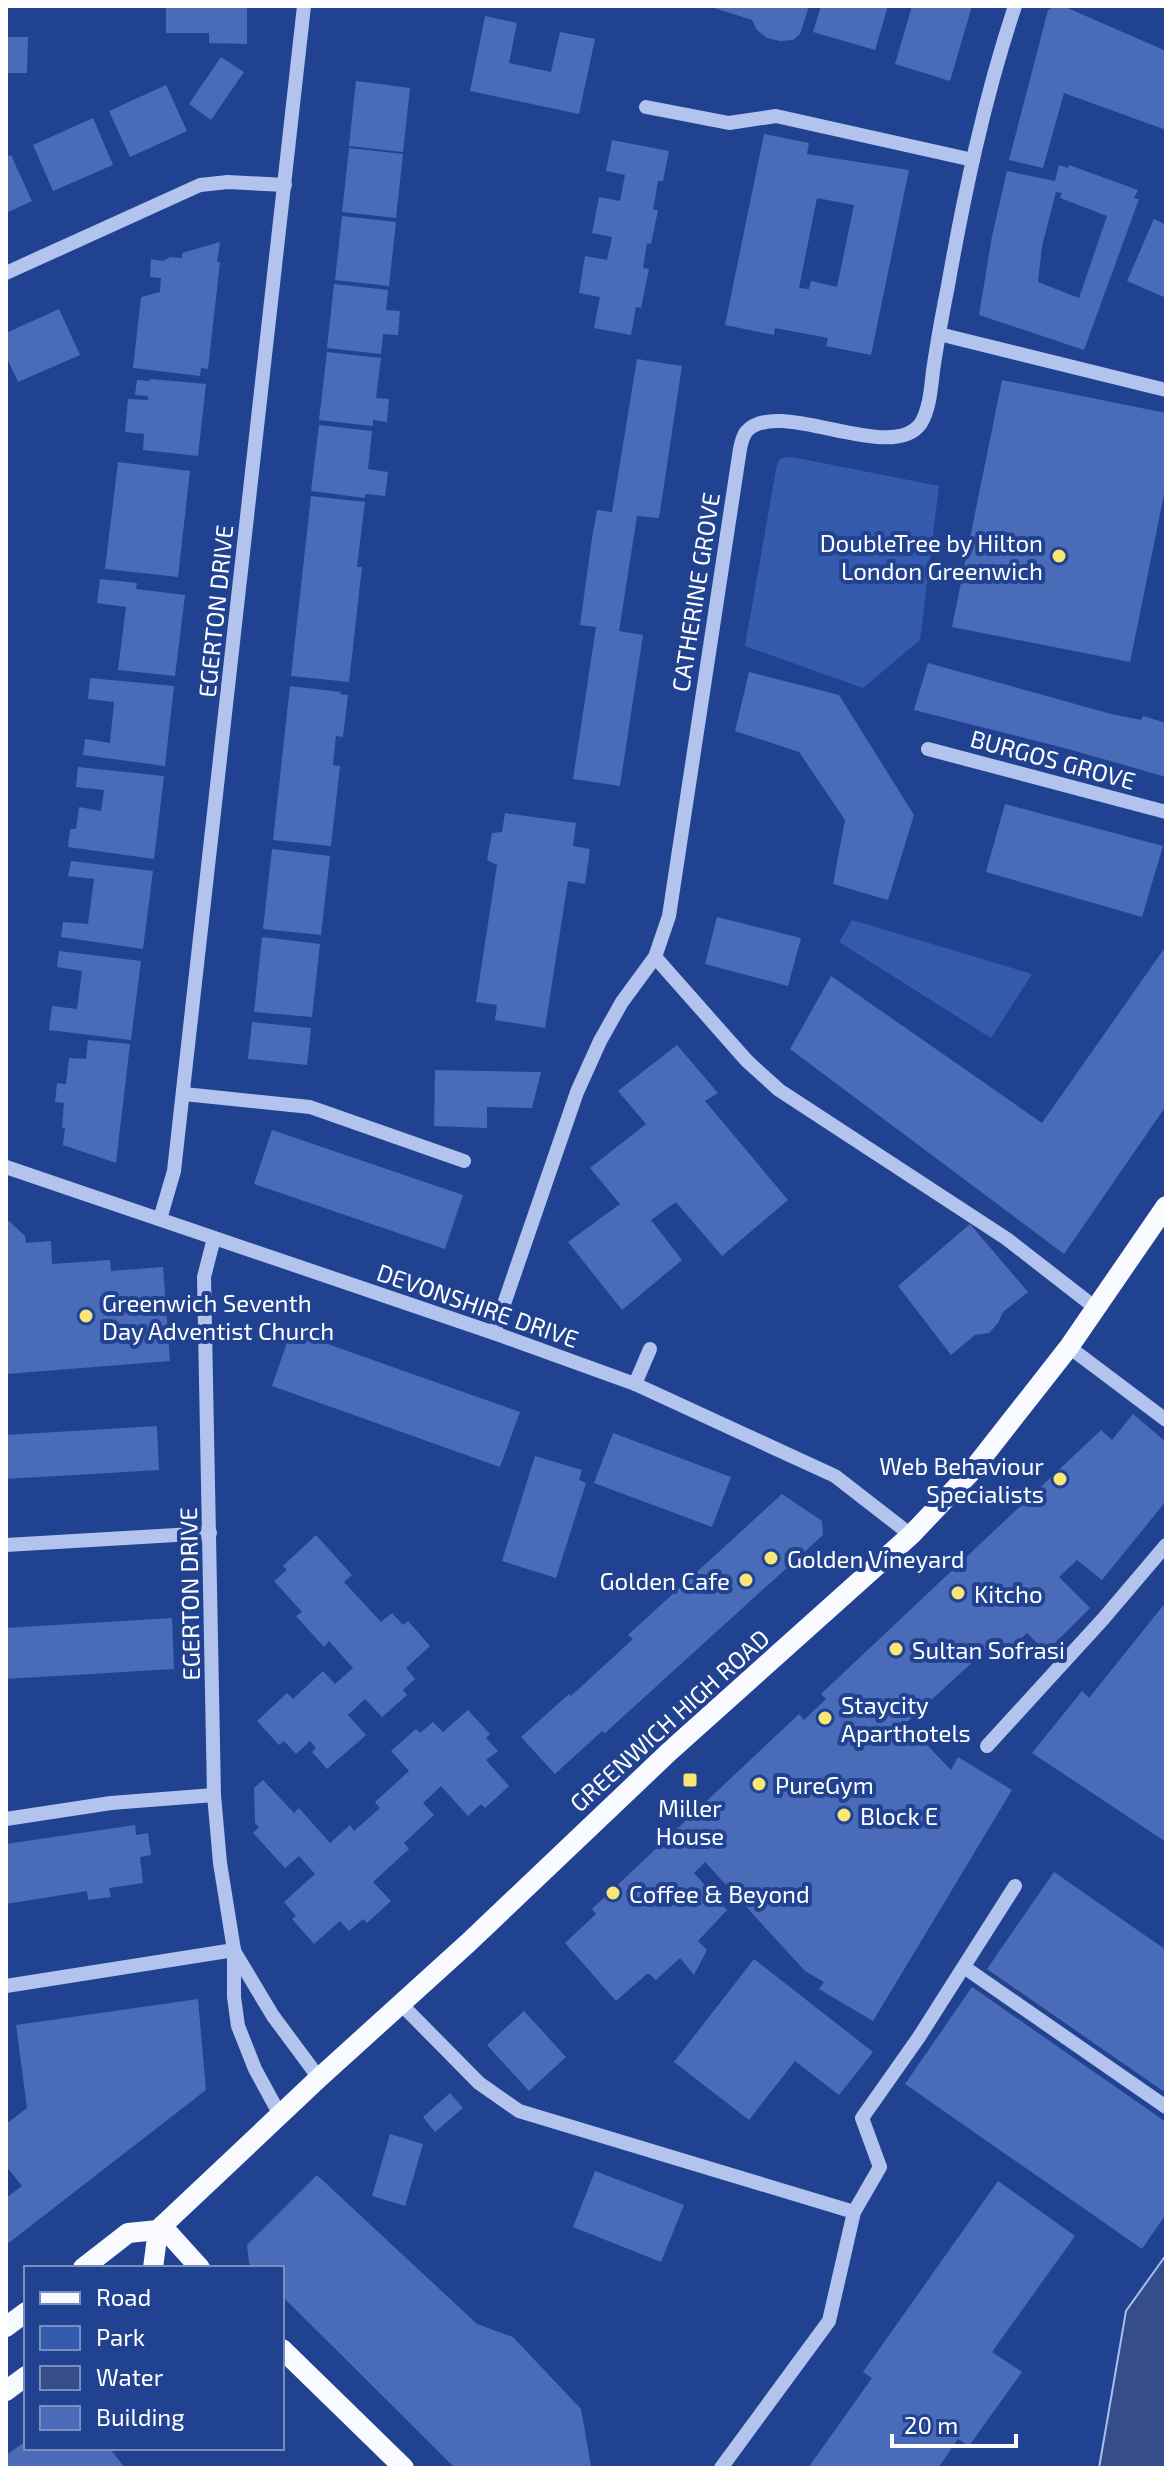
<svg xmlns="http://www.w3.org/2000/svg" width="1172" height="2474" font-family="'Exo 2',sans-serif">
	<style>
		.green { fill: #355bae }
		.water { fill: #354d88; stroke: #a6bdee; stroke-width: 2 }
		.building { fill: #4a6bb8; fill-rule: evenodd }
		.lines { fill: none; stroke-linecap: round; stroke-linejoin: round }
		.minor { stroke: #b2c4ed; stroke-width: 14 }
		.major { stroke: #f8faff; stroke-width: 20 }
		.poi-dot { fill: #f9e674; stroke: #214291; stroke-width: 3 }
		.labels { text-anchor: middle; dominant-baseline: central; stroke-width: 8; stroke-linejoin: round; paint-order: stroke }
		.poi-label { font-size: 24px; fill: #fff; stroke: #214291; text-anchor: start }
		.street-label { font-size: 24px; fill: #fff; stroke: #214291 }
	</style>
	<rect width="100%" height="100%" fill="#214291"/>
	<!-- green -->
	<g class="green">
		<polygon points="792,457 939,486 920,640 863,688 745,646 777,464 781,458"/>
		<polygon points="852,920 1032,974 991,1038 839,942"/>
	</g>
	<!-- water -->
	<polygon class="water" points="1166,2255 1166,2468 1099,2468 1126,2311"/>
	<!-- building -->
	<g class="building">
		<polygon points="166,6 247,6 247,44 209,43 209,33 166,33"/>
		<polygon points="708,6 809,6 800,34 793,40 780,41 767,38 757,30 752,20"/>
		<polygon points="821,6 888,6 875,50 813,32"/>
		<polygon points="912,6 972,6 950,81 895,64"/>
		<polygon points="1055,6 1063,6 1166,51 1166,130 1064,93 1043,168 1009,160 1048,10"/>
		<polygon points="485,16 517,23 509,63 551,72 560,32 595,39 579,114 470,91"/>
		<polygon points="6,37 28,37 27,73 6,73"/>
		<polygon points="221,57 244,72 211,120 189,104"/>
		<polygon points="356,81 410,88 403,152 349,146"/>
		<polygon points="166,85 187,131 130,157 109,111"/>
		<polygon points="93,118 113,165 53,191 33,145"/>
		<path d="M764,134L809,143L807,154L909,170L871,355L826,346L828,338L775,328L774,335L725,325ZM817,198L854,205L837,287L811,281L809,289L799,288Z"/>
		<polygon points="612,140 669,151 663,181 658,181 653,210 658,210 651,244 647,243 643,268 649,269 641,308 636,307 631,335 594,328 600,297 579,293 585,256 607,260 612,237 592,233 599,197 620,201 625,175 606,171"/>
		<polygon points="349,148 403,154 396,218 342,212"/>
		<polygon points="11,155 32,201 6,213 6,157"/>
		<path d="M1059,165L1068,168L1069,165L1138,190L1134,198L1139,199L1084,350L979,315L992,236L1007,171L1055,181ZM1056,192L1062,193L1060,198L1107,216L1079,298L1038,282L1042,246Z"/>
		<polygon points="342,216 396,222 389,286 335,280"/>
		<polygon points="1154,219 1166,225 1166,298 1127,281"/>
		<polygon points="220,242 217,262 220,262 208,369 201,368 200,376 133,368 141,297 160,292 161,278 150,277 151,259 163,261 170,257 182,258 182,253"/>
		<polygon points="334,284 388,290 386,310 400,311 398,335 383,334 381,354 327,348"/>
		<polygon points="59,309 80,355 18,382 6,356 6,333"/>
		<polygon points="327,352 381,358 376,398 389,399 387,422 373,420 373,426 319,420"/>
		<polygon points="637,359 682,366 659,518 637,516 619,631 643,635 620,786 573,779 596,627 580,625 592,538 597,510 612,512"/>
		<polygon points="150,379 206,384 198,456 143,450 144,434 125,432 128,399 148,400 148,396 135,395 137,380 150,381"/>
		<polygon points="1002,380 1166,413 1166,485 1130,662 952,627"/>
		<polygon points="319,425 372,431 368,469 388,472 385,496 365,494 365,498 311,491"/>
		<polygon points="118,462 190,471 178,577 105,569"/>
		<polygon points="311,496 365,502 357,567 362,567 349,682 291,676"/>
		<polygon points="100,579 137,583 136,589 185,595 175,676 118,670 126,607 97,603"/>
		<polygon points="928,663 1111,714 1141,720 1143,716 1166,723 1166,777 1068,749 914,710"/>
		<polygon points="749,672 839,695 914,815 888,900 833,884 845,820 799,752 735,731"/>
		<polygon points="90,678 174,686 165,766 83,755 85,739 110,743 114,702 88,699"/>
		<polygon points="290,686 341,692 340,694 348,695 343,737 336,736 333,765 340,766 331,846 273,840"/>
		<polygon points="78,767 164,776 154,859 68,847 70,829 76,829 79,807 101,811 104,790 76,787"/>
		<polygon points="1005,804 1163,846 1142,917 986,872"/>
		<polygon points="505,813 576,823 573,846 590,849 585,884 568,881 545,1028 495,1020 497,1005 476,1002 497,865 487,860 492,833 502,832"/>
		<polygon points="272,849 330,856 321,935 263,929"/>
		<polygon points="71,861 153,871 143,949 61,937 63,922 88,924 94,879 68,876"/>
		<polygon points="717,917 801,938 788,986 705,964"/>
		<polygon points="262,937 320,944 312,1017 254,1012"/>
		<polygon points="1166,946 1166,1106 1064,1254 790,1049 831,976 1042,1123"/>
		<polygon points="59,951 141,961 131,1040 49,1030 52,1006 77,1009 82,971 57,967"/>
		<polygon points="252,1022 311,1028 307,1065 248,1059"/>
		<polygon points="88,1040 130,1044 116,1163 63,1145 65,1128 62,1128 64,1103 55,1102 57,1083 66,1084 69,1058 86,1059"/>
		<polygon points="677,1045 718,1093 705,1101 788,1200 722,1256 676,1202 651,1220 682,1260 622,1310 568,1242 620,1204 590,1168 646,1124 618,1091"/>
		<polygon points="435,1070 541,1072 532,1108 487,1107 487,1128 434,1126"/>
		<polygon points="272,1130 463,1195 445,1249 254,1184"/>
		<polygon points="6,1221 9,1221 25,1236 26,1243 51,1241 52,1264 110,1260 111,1271 163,1267 170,1361 6,1374"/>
		<polygon points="970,1224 1028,1292 1003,1312 998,1323 989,1333 975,1335 951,1355 898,1286"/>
		<polygon points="291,1331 520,1412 500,1467 272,1386"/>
		<polygon points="1133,1414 1166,1442 1166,1501 1102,1580 1077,1560 1059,1577 1090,1608 1046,1652 1027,1633 1009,1650 999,1638 906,1723 951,1770 958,1757 1012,1790 873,2021 819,1989 824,1982 805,1971 705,1862 694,1873 727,1910 698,1941 707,1950 694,1975 680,1958 656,1980 648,1973 616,2001 565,1943 596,1914 592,1909 799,1714 804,1720 826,1699 821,1694 1101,1430 1112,1440"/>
		<polygon points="157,1426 159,1470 6,1479 6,1435"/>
		<polygon points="613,1433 731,1477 712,1527 594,1483"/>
		<polygon points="535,1456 582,1470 579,1480 586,1483 556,1578 502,1561"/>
		<polygon points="782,1494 822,1521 823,1535 605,1733 602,1731 555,1774 521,1737 569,1694 571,1696 633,1639 628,1635"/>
		<polygon points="316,1535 352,1575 344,1582 381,1622 392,1613 403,1625 408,1621 430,1646 406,1668 415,1679 403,1690 407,1695 382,1717 365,1699 348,1715 366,1735 327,1769 312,1752 316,1748 310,1741 296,1754 284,1741 279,1745 257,1721 287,1693 293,1699 323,1671 335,1684 353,1668 329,1641 324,1647 296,1616 302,1612 274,1581 287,1570 283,1566"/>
		<polygon points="1166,1602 1166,1842 1032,1753 1082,1691 1089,1698"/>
		<polygon points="172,1618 174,1669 6,1679 6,1628"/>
		<polygon points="468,1710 490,1734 486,1738 498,1751 486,1760 509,1786 485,1808 481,1804 468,1816 441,1786 423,1803 434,1815 404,1843 409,1849 373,1882 391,1901 367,1923 363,1919 349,1931 340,1921 314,1944 292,1919 296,1916 284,1902 315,1874 299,1856 285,1868 253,1833 259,1827 255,1823 254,1788 263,1780 294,1813 299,1808 330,1843 350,1825 354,1831 380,1808 375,1802 409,1771 391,1751 416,1729 420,1733 433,1722 443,1732"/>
		<polygon points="135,1825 136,1835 148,1833 151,1855 140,1857 143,1883 109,1888 111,1897 88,1900 87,1891 6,1904 6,1844"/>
		<polygon points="1054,1872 1166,1950 1166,2093 987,1969"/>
		<polygon points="754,1959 873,2052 839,2095 795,2061 749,2120 674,2062"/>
		<polygon points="972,1987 1166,2122 1166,2214 1142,2249 905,2084"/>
		<polygon points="198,1999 206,2090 6,2245 6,2198 22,2186 6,2166 6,2124 27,2108 16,2025"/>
		<polygon points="524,2011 566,2057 529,2091 487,2045"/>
		<polygon points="450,2093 463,2108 435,2132 423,2117"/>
		<polygon points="390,2134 423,2144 405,2206 372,2196"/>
		<polygon points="595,2171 684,2205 661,2262 573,2227"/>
		<polygon points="317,2175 477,2324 513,2337 581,2409 591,2466 589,2468 455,2468 282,2296 282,2268 253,2268 249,2263 247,2245"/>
		<polygon points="998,2181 1075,2236 992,2352 1022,2372 969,2446 958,2439 938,2468 808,2468 872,2378 863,2372"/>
		<polygon points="26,2441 26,2448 113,2448 111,2450 125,2468 6,2468 6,2455"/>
	</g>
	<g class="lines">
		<!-- minor -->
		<g class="minor">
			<polyline points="646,107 729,123 776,116 973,160"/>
			<polyline points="6,273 200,185 228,182 285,185"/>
			<polyline points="939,334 1166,390"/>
			<polyline points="928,749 1166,812"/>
			<polyline points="655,957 747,1061 779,1090 1007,1239 1097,1309"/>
			<polyline points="184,1094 310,1107 464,1161"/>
			<polyline points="6,1167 494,1333 635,1384 835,1476 911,1535"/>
			<polyline points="160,1219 174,1171 304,6"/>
			<polyline points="214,1238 204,1277 214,1795 220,1863 234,1950 234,1997 238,2026 255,2069 280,2115"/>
			<path d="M494,1333L577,1092L600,1041L622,1002L655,957L669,916L740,449C741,444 743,436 746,432C777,395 892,466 921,423C931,406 931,383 934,364C938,339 942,315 947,291C964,195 984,99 1015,6"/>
			<polyline points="1069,1347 1166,1420"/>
			<polyline points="635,1384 650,1349"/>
			<polyline points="6,1545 210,1533"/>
			<polyline points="987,1746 1104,1618 1166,1545"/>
			<polyline points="6,1819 111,1803 214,1795"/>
			<polyline points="234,1951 273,2016 319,2078"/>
			<polyline points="964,1967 1166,2107"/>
			<polyline points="6,1986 234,1950"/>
			<polyline points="400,2003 479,2083 519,2111 854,2212"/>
			<polyline points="721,2468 829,2321 854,2212 880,2167 862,2118 919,2037 1015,1886"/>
		</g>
		<!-- major -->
		<g class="major">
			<polyline points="162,2226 200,2268"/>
			<polyline points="83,2268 128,2233 158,2230"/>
			<polyline points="153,2268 158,2230 162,2226 319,2078 468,1943 670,1751 911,1535 971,1472 1069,1347 1166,1206"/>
			<polyline points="6,2327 26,2312"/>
			<polyline points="282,2349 404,2468"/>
			<polyline points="6,2391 26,2376"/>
		</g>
	</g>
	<!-- markers -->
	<g class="poi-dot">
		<circle cx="1059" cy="556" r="8"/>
		<circle cx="86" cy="1316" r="8"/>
		<circle cx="1060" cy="1479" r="8"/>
		<circle cx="771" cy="1558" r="8"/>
		<circle cx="746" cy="1580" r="8"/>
		<circle cx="958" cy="1593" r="8"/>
		<circle cx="896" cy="1649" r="8"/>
		<circle cx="825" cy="1718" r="8"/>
		<rect x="682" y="1772" width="16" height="16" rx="4"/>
		<circle cx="759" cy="1784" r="8"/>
		<circle cx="844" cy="1815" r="8"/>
		<circle cx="613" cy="1893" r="8"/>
	</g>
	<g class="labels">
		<!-- poi labels -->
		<g class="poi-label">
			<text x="1043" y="542" text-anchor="end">DoubleTree by Hilton<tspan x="1043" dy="28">London Greenwich</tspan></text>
			<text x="102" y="1302">Greenwich Seventh<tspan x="102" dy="28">Day Adventist Church</tspan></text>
			<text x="1044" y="1465" text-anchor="end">Web Behaviour<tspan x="1044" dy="28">Specialists</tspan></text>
			<text x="787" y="1558">Golden Vineyard</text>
			<text x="730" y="1580" text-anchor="end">Golden Cafe</text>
			<text x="974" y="1593">Kitcho</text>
			<text x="912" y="1649">Sultan Sofrasi</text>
			<text x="841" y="1704">Staycity<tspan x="841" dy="28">Aparthotels</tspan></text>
			<text x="775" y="1784">PureGym</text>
			<text x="690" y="1807" text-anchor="middle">Miller<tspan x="690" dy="28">House</tspan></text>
			<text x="860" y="1815">Block E</text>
			<text x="629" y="1893">Coffee &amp; Beyond</text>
		</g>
		<!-- street labels -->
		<g class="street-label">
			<text transform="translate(695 592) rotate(-81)">CATHERINE GROVE</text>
			<text transform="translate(215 611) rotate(-84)">EGERTON DRIVE</text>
			<text transform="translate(1053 759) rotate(15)">BURGOS GROVE</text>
			<text transform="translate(478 1305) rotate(19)">DEVONSHIRE DRIVE</text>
			<text transform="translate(189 1594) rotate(-91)">EGERTON DRIVE</text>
			<text transform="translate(669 1720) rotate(-42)">GREENWICH HIGH ROAD</text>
		</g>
	</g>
	<!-- border -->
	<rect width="1172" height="2474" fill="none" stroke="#ffffff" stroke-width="16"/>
	<!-- legend -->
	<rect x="24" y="2266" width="260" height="184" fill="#214291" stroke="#7a8ebd" stroke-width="2"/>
	<rect x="40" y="2292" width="40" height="12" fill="#f8faff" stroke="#7a8ebd" stroke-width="2"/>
	<text x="96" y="2306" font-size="24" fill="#ffffff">Road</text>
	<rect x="40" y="2326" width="40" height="24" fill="#355bae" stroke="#7a8ebd" stroke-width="2"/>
	<text x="96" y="2346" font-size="24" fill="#ffffff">Park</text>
	<rect x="40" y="2366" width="40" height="24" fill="#354d88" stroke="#7a8ebd" stroke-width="2"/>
	<text x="96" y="2386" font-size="24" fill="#ffffff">Water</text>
	<rect x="40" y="2406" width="40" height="24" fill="#4a6bb8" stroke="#7a8ebd" stroke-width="2"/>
	<text x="96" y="2426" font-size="24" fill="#ffffff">Building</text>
	<!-- scale -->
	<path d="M892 2434v12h124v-12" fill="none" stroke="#ffffff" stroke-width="4"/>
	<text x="904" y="2434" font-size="24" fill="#ffffff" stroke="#214291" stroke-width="6" paint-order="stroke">20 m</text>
</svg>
